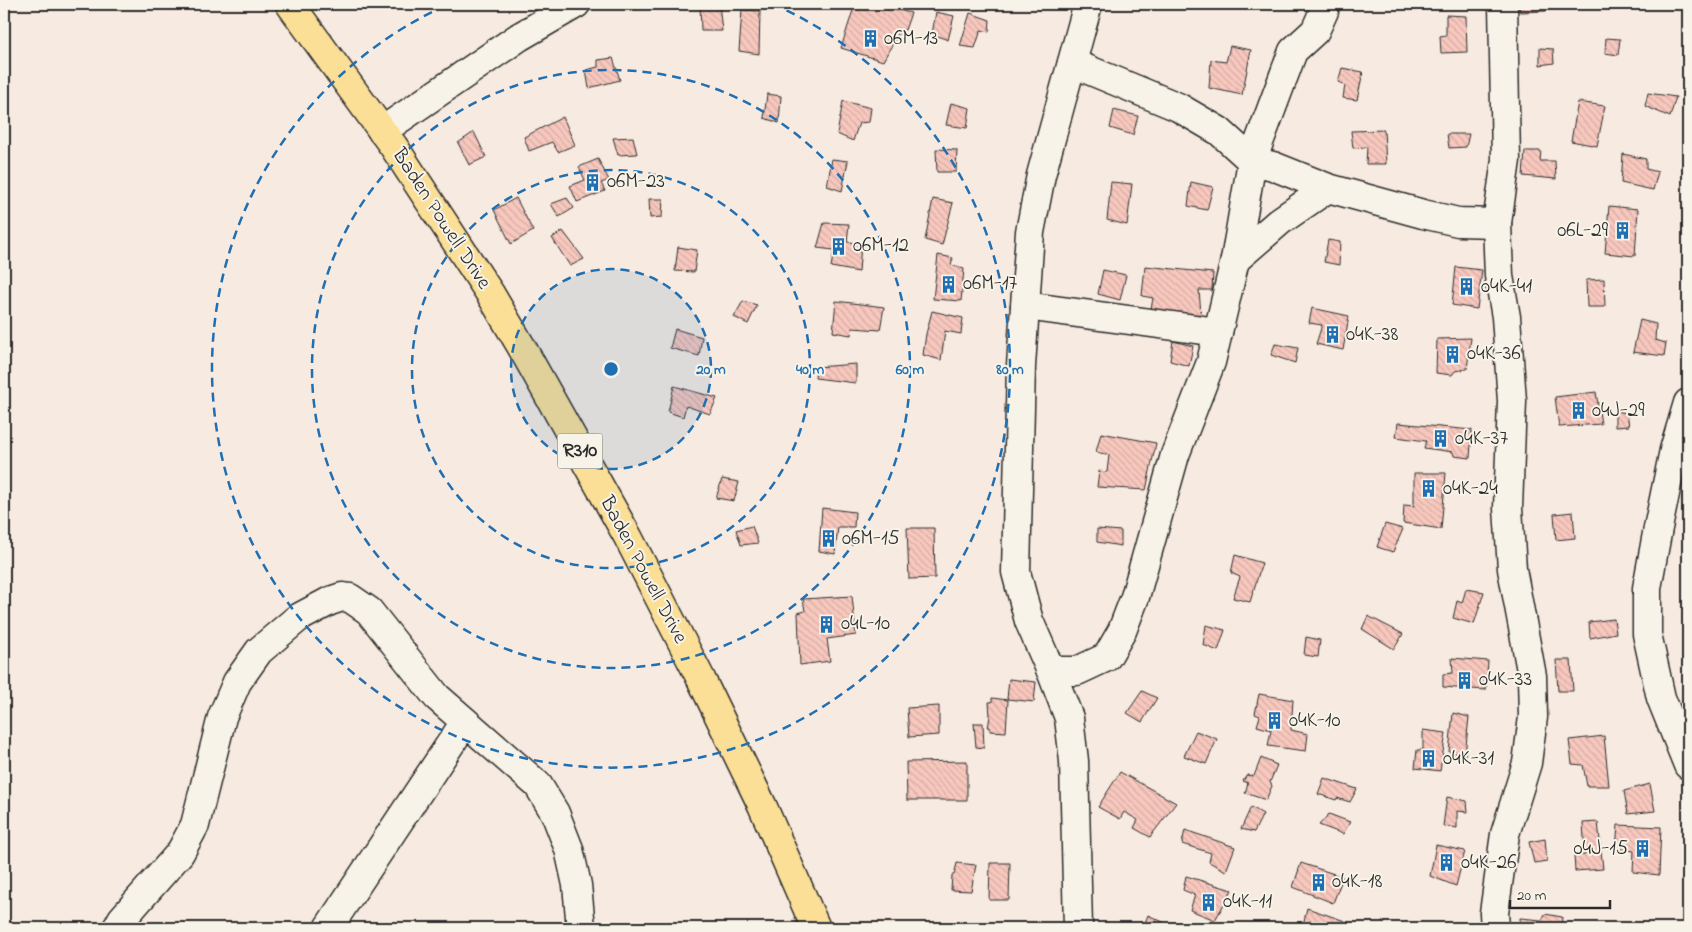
<svg xmlns="http://www.w3.org/2000/svg" width="1692" height="932" font-family="'Indie Flower',sans-serif">
	<style>
		.building { fill: url(#building-back-hatch); stroke: #2b2b2b }
		.lines { fill: none; stroke-linecap: round; stroke-linejoin: round }
		.minor-casing { stroke: #2b2b2b; stroke-width: 31 }
		.major-casing { stroke: #2b2b2b; stroke-width: 31 }
		.minor { stroke: #f7f3e8; stroke-width: 28 }
		.major { stroke: #fbdf96; stroke-width: 28 }
		.ring { fill: none; stroke: #1f6fb2; stroke-width: 2.5; stroke-dasharray: 9 6 }
		.labels { text-anchor: middle; dominant-baseline: central; stroke-width: 4; stroke-linejoin: round; paint-order: stroke }
		.shield { fill: #f7f3e8; stroke: #686764; stroke-width: 1 }
		.shield-label { font-size: 20px; font-weight: bold; fill: #2b2b2b }
		.poi-label { font-size: 21px; fill: #2b2b2b; stroke: #f7f3e8; text-anchor: start }
		.street-label { font-size: 21px; fill: #2b2b2b; stroke: #f7f3e8 }
		.centre { fill: #1f6fb2; stroke: #f7f3e8; stroke-width: 2.5 }
		.ring-label { font-size: 15px; text-anchor: middle; font-weight: bold; fill: #1f6fb2; stroke: #f7f3e8; stroke-width: 4; stroke-linejoin: round; paint-order: stroke }
	</style>
	<defs>
		<pattern id="building-back-hatch" width="6" height="6" patternUnits="userSpaceOnUse" patternTransform="scale(1.25)"><rect width="6" height="6" fill="#f8c8be"/><path d="M-1 5l2 2M0 0l6 6M5-1l2 2" fill="none" stroke="#d5aca3"/></pattern>
	</defs>
	<rect width="100%" height="100%" fill="#f7eae0"/>
	<filter id="ink" filterUnits="userSpaceOnUse"><feTurbulence type="fractalNoise" baseFrequency=".02" numOctaves="2"/><feDisplacementMap in="SourceGraphic" scale="10" xChannelSelector="R" yChannelSelector="G"/><feConvolveMatrix kernelMatrix="1 2 1 2 8 2 1 2 1" color-interpolation-filters="sRGB"/></filter>
	<g filter="url(#ink)">
		<!-- building -->
		<g class="building">
			<polygon points="700,4 719,4 722,31 701,31"/>
			<polygon points="855,4 874,4 911,13 905,30 901,29 883,61 841,48"/>
			<polygon points="1519,4 1545,4 1546,11 1520,12"/>
			<polygon points="742,10 760,11 759,54 739,51"/>
			<polygon points="936,12 954,16 948,40 932,34"/>
			<polygon points="970,13 990,20 989,32 981,30 975,48 960,46"/>
			<polygon points="1446,15 1466,16 1467,52 1441,53 1440,36 1446,35"/>
			<polygon points="1606,38 1620,39 1618,55 1605,53"/>
			<polygon points="1230,46 1251,50 1242,95 1209,88 1211,60 1226,62"/>
			<polygon points="1540,48 1553,49 1554,63 1540,65"/>
			<polygon points="613,58 620,80 589,88 586,70 598,67 598,60"/>
			<polygon points="1342,68 1363,72 1357,100 1343,98 1345,85 1338,82"/>
			<polygon points="1648,93 1676,97 1670,117 1645,106"/>
			<polygon points="767,94 781,96 779,123 764,118"/>
			<polygon points="843,101 871,108 869,122 859,123 853,141 837,134"/>
			<polygon points="1578,102 1605,106 1597,146 1571,141"/>
			<polygon points="951,103 970,108 967,128 946,125"/>
			<polygon points="1114,110 1138,116 1133,135 1110,128"/>
			<polygon points="563,117 575,145 558,152 552,142 529,151 524,137"/>
			<polygon points="1384,130 1386,164 1366,164 1367,147 1353,148 1351,131"/>
			<polygon points="474,132 486,157 469,165 458,143"/>
			<polygon points="1447,134 1469,134 1466,147 1449,148"/>
			<polygon points="633,137 637,154 618,155 613,138"/>
			<polygon points="936,149 957,150 956,172 937,172"/>
			<polygon points="1525,151 1541,151 1540,161 1555,161 1556,179 1523,176"/>
			<polygon points="1623,154 1646,159 1646,169 1658,172 1653,190 1621,183"/>
			<polygon points="598,159 609,180 601,183 605,191 577,202 570,186 585,180 579,167"/>
			<polygon points="832,159 848,161 842,191 827,186"/>
			<polygon points="1111,182 1132,184 1127,225 1107,220"/>
			<polygon points="1191,182 1213,187 1207,210 1188,206"/>
			<polygon points="516,198 533,231 511,244 494,210"/>
			<polygon points="567,198 574,208 559,217 551,204"/>
			<polygon points="649,199 663,199 662,217 650,218"/>
			<polygon points="933,199 953,203 942,245 925,240"/>
			<polygon points="1609,206 1638,209 1635,256 1605,253"/>
			<polygon points="824,223 849,224 847,242 861,243 859,272 831,267 834,250 817,248"/>
			<polygon points="563,231 584,259 570,266 552,238"/>
			<polygon points="1328,240 1340,242 1339,265 1324,262"/>
			<polygon points="678,247 697,250 694,272 675,271"/>
			<polygon points="938,255 953,258 951,265 964,269 961,301 933,299"/>
			<polygon points="1145,266 1213,273 1212,290 1199,290 1201,314 1178,319 1150,315 1153,298 1142,296"/>
			<polygon points="1456,267 1482,270 1477,309 1452,305"/>
			<polygon points="1103,270 1126,275 1120,300 1098,294"/>
			<polygon points="1604,279 1605,307 1587,307 1586,280"/>
			<polygon points="743,301 757,305 748,324 734,317"/>
			<polygon points="836,301 884,307 880,330 852,328 851,335 833,332"/>
			<polygon points="1312,308 1349,316 1343,350 1316,344 1322,325 1309,323"/>
			<polygon points="932,311 963,318 961,334 945,331 941,360 923,355 926,334"/>
			<polygon points="1640,320 1656,324 1655,340 1666,343 1664,356 1633,352"/>
			<polygon points="675,329 702,337 699,356 670,348"/>
			<polygon points="1471,338 1467,369 1455,371 1452,375 1436,373 1437,339"/>
			<polygon points="1173,341 1193,346 1189,366 1170,361"/>
			<polygon points="1275,344 1298,348 1295,363 1271,355"/>
			<polygon points="856,364 856,383 815,378 816,367"/>
			<polygon points="674,386 717,398 710,414 686,406 683,417 668,412"/>
			<polygon points="1596,392 1601,424 1559,427 1555,397"/>
			<polygon points="1615,411 1627,413 1629,426 1615,427"/>
			<polygon points="1398,423 1472,430 1470,458 1454,456 1453,452 1424,448 1426,441 1396,437"/>
			<polygon points="1101,433 1156,443 1146,490 1097,487 1099,471 1107,472 1109,455 1096,452"/>
			<polygon points="1414,473 1446,473 1441,529 1403,523 1404,505 1414,506"/>
			<polygon points="722,479 739,482 734,501 716,498"/>
			<polygon points="822,508 855,512 854,527 838,527 835,554 819,551"/>
			<polygon points="1573,512 1575,538 1556,540 1554,514"/>
			<polygon points="1385,524 1403,529 1393,552 1377,547"/>
			<polygon points="752,526 758,543 741,545 736,530"/>
			<polygon points="907,528 934,528 935,578 909,579"/>
			<polygon points="1097,529 1121,531 1121,546 1097,542"/>
			<polygon points="1235,555 1262,563 1250,602 1233,598 1240,577 1231,573"/>
			<polygon points="1466,589 1484,592 1474,624 1453,618 1457,601 1462,603"/>
			<polygon points="852,596 856,635 827,639 830,661 800,665 798,613 805,611 803,599"/>
			<polygon points="1368,616 1403,634 1394,649 1362,629"/>
			<polygon points="1614,619 1616,633 1590,638 1589,622"/>
			<polygon points="1206,625 1225,630 1218,651 1203,645"/>
			<polygon points="1306,637 1320,640 1318,657 1304,655"/>
			<polygon points="1452,658 1488,661 1486,690 1443,687 1443,674 1453,673"/>
			<polygon points="1556,660 1571,660 1573,691 1558,691"/>
			<polygon points="1009,679 1036,682 1034,702 1007,699"/>
			<polygon points="1142,691 1157,698 1142,722 1127,713"/>
			<polygon points="1259,694 1293,700 1291,730 1308,734 1306,751 1268,746 1271,730 1257,726 1260,716 1255,714"/>
			<polygon points="992,698 1008,700 1006,732 990,731 990,727 988,728 990,716 989,702 992,702"/>
			<polygon points="939,706 939,735 909,737 907,708"/>
			<polygon points="1453,713 1469,717 1465,755 1449,752"/>
			<polygon points="974,723 983,723 984,748 976,747"/>
			<polygon points="1423,730 1446,733 1440,771 1415,768 1417,750 1423,750"/>
			<polygon points="1196,731 1217,739 1206,764 1184,756"/>
			<polygon points="1604,736 1609,786 1587,786 1583,765 1572,764 1569,740"/>
			<polygon points="1261,758 1277,765 1270,782 1272,786 1266,800 1245,793 1248,783 1243,781 1247,775 1254,776"/>
			<polygon points="967,761 967,800 907,800 906,762"/>
			<polygon points="1120,772 1176,803 1150,837 1134,828 1138,820 1124,812 1120,819 1098,807"/>
			<polygon points="1324,778 1357,789 1350,802 1337,798 1336,800 1318,794"/>
			<polygon points="1650,784 1655,811 1628,814 1624,791"/>
			<polygon points="1447,797 1467,801 1468,812 1457,811 1457,828 1443,826"/>
			<polygon points="1251,807 1263,814 1254,832 1241,829"/>
			<polygon points="1329,814 1350,822 1343,834 1319,825"/>
			<polygon points="1598,822 1603,869 1575,871 1574,855 1585,855 1583,823"/>
			<polygon points="1618,825 1661,827 1659,875 1633,872 1634,851 1616,848"/>
			<polygon points="1185,830 1235,847 1226,871 1209,862 1211,853 1182,844"/>
			<polygon points="1545,839 1547,861 1534,863 1529,842"/>
			<polygon points="1436,845 1465,851 1456,886 1430,876"/>
			<polygon points="957,863 976,865 971,891 951,890 952,875 954,875"/>
			<polygon points="990,863 1010,863 1009,900 989,900"/>
			<polygon points="1301,863 1343,877 1333,903 1293,887"/>
			<polygon points="1186,876 1232,890 1215,920 1190,910 1195,895 1183,890"/>
			<polygon points="1307,908 1345,921 1343,928 1309,928 1310,925 1303,925"/>
			<polygon points="1545,914 1562,917 1561,928 1520,928 1520,918 1542,920"/>
			<polygon points="1148,915 1163,922 1162,928 1143,928"/>
		</g>
		<g class="lines">
			<defs>
				<g id="minor">
					<polyline points="1072,63 1178,107 1219,131 1252,161 1273,166 1328,188 1423,214 1458,222 1497,223 1506,160 1503,4"/>
					<polyline points="382,131 519,37 576,4"/>
					<polyline points="1235,260 1280,221 1328,188"/>
					<polyline points="1025,306 1218,332"/>
					<polyline points="1688,403 1674,450 1658,528 1647,588 1647,634 1661,698 1688,765"/>
					<polyline points="1051,671 1077,671 1107,657 1122,631 1135,597 1175,455 1211,362 1235,260 1252,161 1293,51 1315,31 1324,11 1325,4"/>
					<polyline points="117,928 122,919 180,853 195,825 222,717 237,682 259,651 298,618 330,601 342,597 350,598 369,611 437,697 538,785 555,813 569,849 577,885 581,928"/>
					<polyline points="328,928 465,722"/>
					<polyline points="1078,928 1074,761 1069,718 1051,671 1029,621 1016,572 1021,366 1030,232 1041,175 1088,4"/>
					<polyline points="1495,928 1494,913 1505,834 1527,763 1533,717 1532,676 1512,569 1508,508 1512,401 1506,317 1499,276 1497,223"/>
				</g>
				<polyline id="major" points="290,4 394,147 491,295 521,346 628,537 701,679 762,805 816,928"/>
			</defs>
			<!-- minor casing -->
			<use href="#minor" class="minor-casing"/>
			<!-- major casing -->
			<use href="#major" class="major-casing"/>
			<!-- minor -->
			<use href="#minor" class="minor"/>
			<!-- major -->
			<use href="#major" class="major"/>
		</g>
	</g>
	<!-- distance rings -->
	<circle cx="611" cy="369" r="100" fill="#1f6fb2" fill-opacity=".12"/>
	<g class="ring">
		<circle cx="611" cy="369" r="100"/>
		<circle cx="611" cy="369" r="199"/>
		<circle cx="611" cy="369" r="299"/>
		<path d="M773 4A399 399 0 1 1 449 4"/>
	</g>
	<!-- icons -->
	<defs>
		<symbol id="building-bare" viewBox="-9 -9 18 18"><path d="M-4-6H4V6H1V3H-1V6H-4ZM-2.5-4.3h1.7v1.8h-1.7ZM.8-4.3h1.7v1.8H.8ZM-2.5-1h1.7V.8h-1.7ZM.8-1h1.7V.8H.8Z" fill="#1f6fb2" stroke="#f7f3e8" stroke-width="2.5" paint-order="stroke"/></symbol>
	</defs>
	<g fill-rule="evenodd">
		<use href="#building-bare" x="858" y="26" width="25" height="25"/>
		<use href="#building-bare" x="580" y="170" width="25" height="25"/>
		<use href="#building-bare" x="1610" y="218" width="25" height="25"/>
		<use href="#building-bare" x="826" y="234" width="25" height="25"/>
		<use href="#building-bare" x="936" y="272" width="25" height="25"/>
		<use href="#building-bare" x="1454" y="274" width="25" height="25"/>
		<use href="#building-bare" x="1320" y="322" width="25" height="25"/>
		<use href="#building-bare" x="1440" y="342" width="25" height="25"/>
		<use href="#building-bare" x="1566" y="398" width="25" height="25"/>
		<use href="#building-bare" x="1428" y="426" width="25" height="25"/>
		<use href="#building-bare" x="1416" y="476" width="25" height="25"/>
		<use href="#building-bare" x="816" y="526" width="25" height="25"/>
		<use href="#building-bare" x="814" y="612" width="25" height="25"/>
		<use href="#building-bare" x="1452" y="668" width="25" height="25"/>
		<use href="#building-bare" x="1262" y="708" width="25" height="25"/>
		<use href="#building-bare" x="1416" y="746" width="25" height="25"/>
		<use href="#building-bare" x="1630" y="836" width="25" height="25"/>
		<use href="#building-bare" x="1434" y="850" width="25" height="25"/>
		<use href="#building-bare" x="1306" y="870" width="25" height="25"/>
		<use href="#building-bare" x="1196" y="890" width="25" height="25"/>
	</g>
	<g class="labels">
		<!-- shield labels -->
		<rect class="shield" x="557.5" y="433.5" width="45" height="35" rx="4"/>
		<g class="shield-label">
			<text x="580" y="451">R310</text>
		</g>
		<!-- poi labels -->
		<g class="poi-label">
			<text x="884" y="39">06M-13</text>
			<text x="607" y="182">06M-23</text>
			<text x="1608" y="231" text-anchor="end">06L-29</text>
			<text x="853" y="246">06M-12</text>
			<text x="963" y="284">06M-17</text>
			<text x="1481" y="287">04K-41</text>
			<text x="1346" y="335">04K-38</text>
			<text x="1467" y="354">04K-36</text>
			<text x="1592" y="411">04J-29</text>
			<text x="1455" y="439">04K-37</text>
			<text x="1443" y="489">04K-24</text>
			<text x="842" y="539">06M-15</text>
			<text x="841" y="624">04L-10</text>
			<text x="1479" y="680">04K-33</text>
			<text x="1289" y="721">04K-10</text>
			<text x="1443" y="759">04K-31</text>
			<text x="1628" y="849" text-anchor="end">04J-15</text>
			<text x="1461" y="863">04K-26</text>
			<text x="1332" y="882">04K-18</text>
			<text x="1223" y="902">04K-11</text>
		</g>
		<!-- street labels -->
		<g class="street-label">
			<text transform="translate(441 219) rotate(57)">Baden Powell Drive</text>
			<text transform="translate(643 570) rotate(62)">Baden Powell Drive</text>
		</g>
	</g>
	<circle cx="611" cy="369" r="8" class="centre"/>
	<g class="ring-label">
		<text x="711" y="374">20 m</text>
		<text x="810" y="374">40 m</text>
		<text x="910" y="374">60 m</text>
		<text x="1010" y="374">80 m</text>
	</g>
	<!-- margin -->
	<rect width="1692" height="932" fill="none" stroke="#f7f3e8" stroke-width="20"/>
	<rect x="10" y="10" width="1672" height="912" fill="none" stroke="#2b2b2b" stroke-width="2" filter="url(#ink)"/>
	<!-- scale -->
	<path d="M1510 900v8h100v-8" fill="none" stroke="#2b2b2b" stroke-width="2.5"/>
	<text x="1517" y="900" font-size="15" fill="#2b2b2b" stroke="#f7f3e8" stroke-width="4" paint-order="stroke">20 m</text>
</svg>
